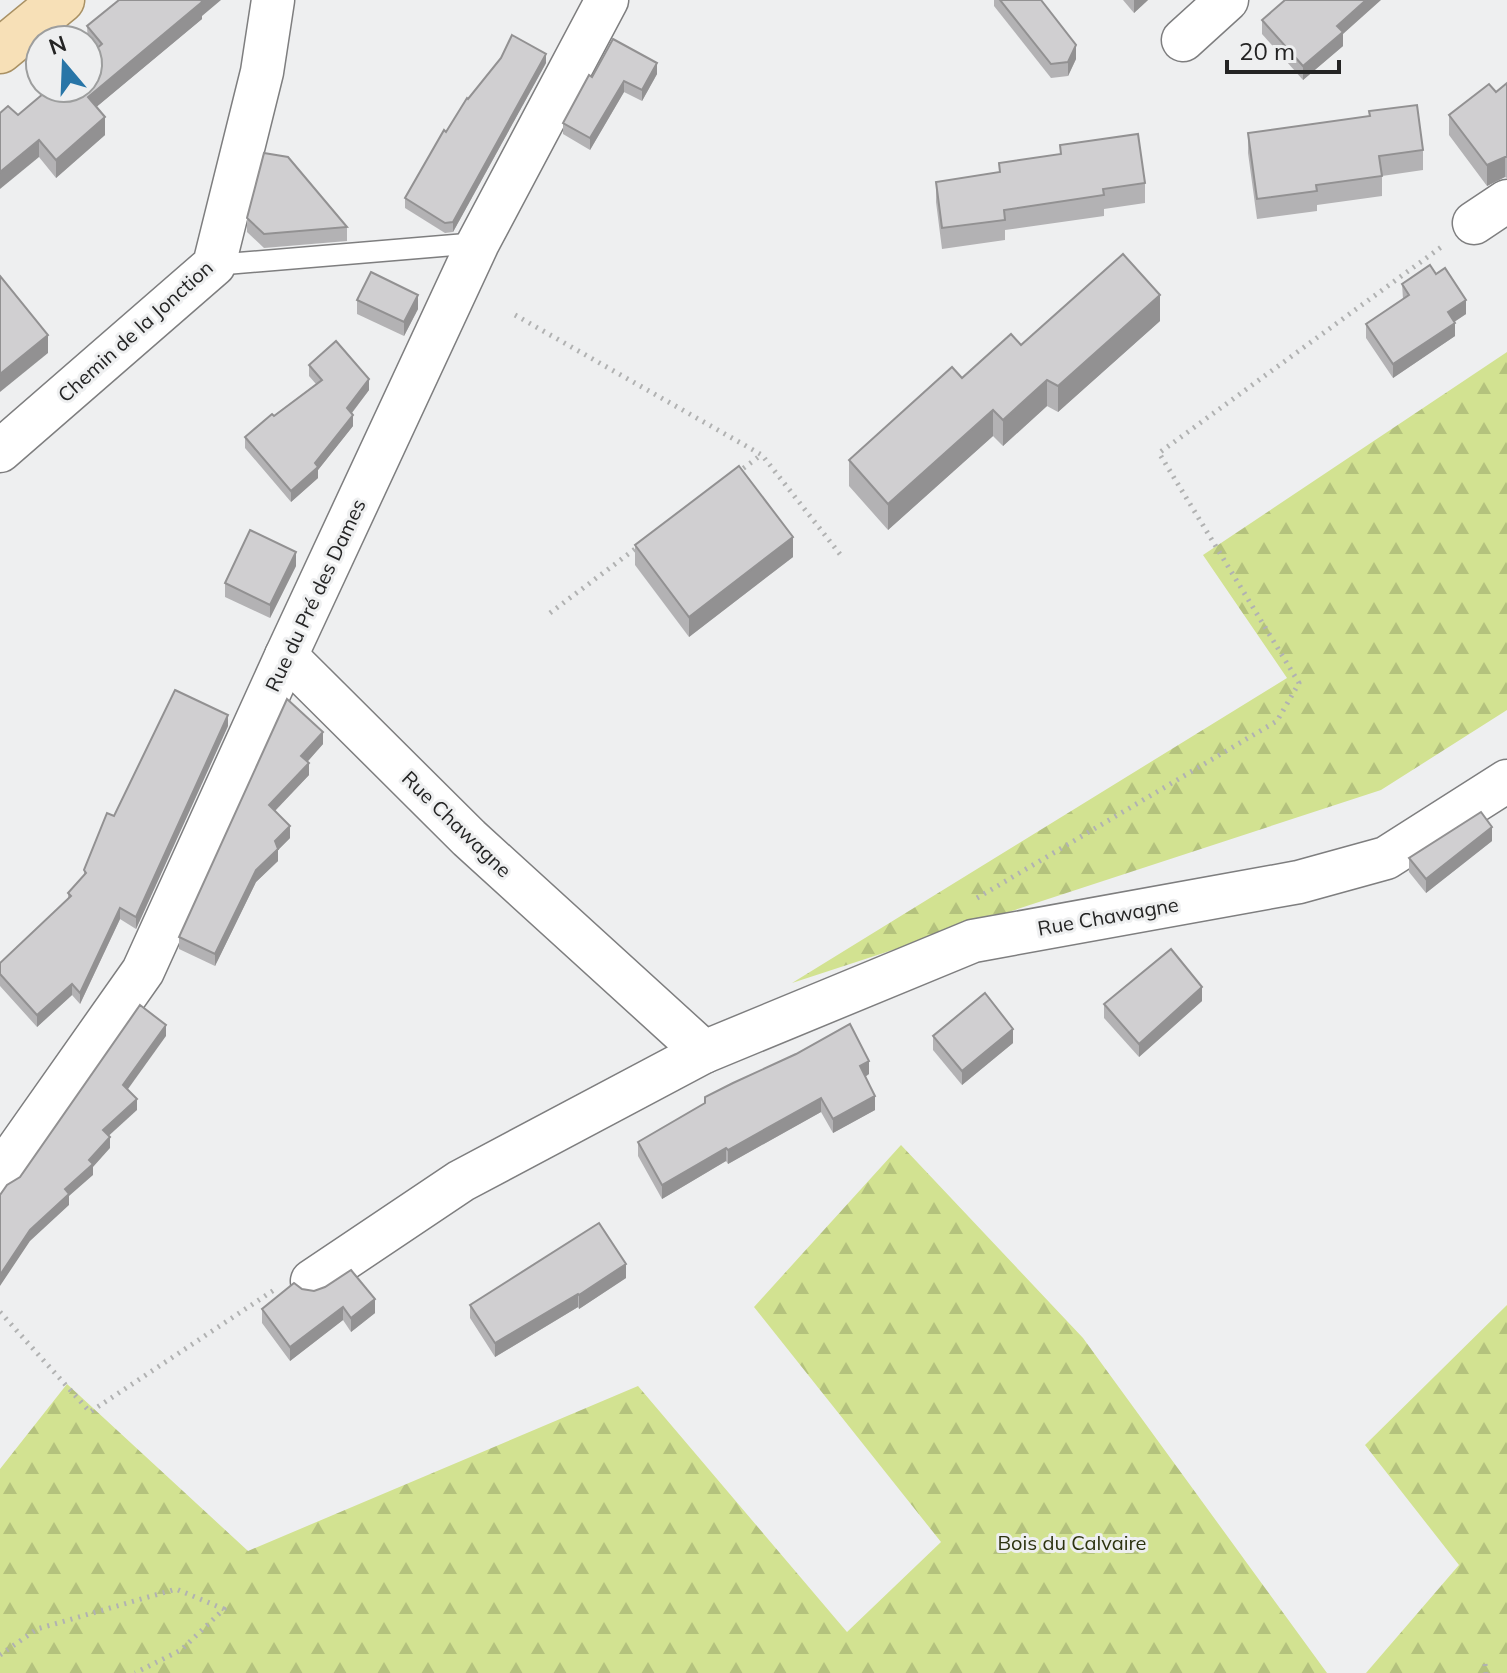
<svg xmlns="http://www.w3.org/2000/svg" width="1507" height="1673" font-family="Mulish,sans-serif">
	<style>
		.forest { fill: url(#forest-firs) }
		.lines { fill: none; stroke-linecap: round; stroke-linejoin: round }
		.lane-casing { stroke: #7e7e7f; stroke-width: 23 }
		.street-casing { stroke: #7e7e7f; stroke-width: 45 }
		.primary-casing { stroke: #a99164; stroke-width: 47 }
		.path { stroke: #b1b2b2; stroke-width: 5; stroke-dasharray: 2 6; stroke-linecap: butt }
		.lane { stroke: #fff; stroke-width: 20 }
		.street { stroke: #fff; stroke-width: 42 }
		.primary { stroke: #f7e0b7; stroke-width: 44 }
		.wall { fill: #b3b2b4 }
		.shaded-wall { fill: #929192 }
		.building { fill: #d0cfd1; stroke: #929192; stroke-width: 2 }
		.labels { text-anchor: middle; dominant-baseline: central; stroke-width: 6; stroke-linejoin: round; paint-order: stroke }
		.street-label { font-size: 20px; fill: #242424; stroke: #eeeff0 }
		.park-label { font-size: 20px; fill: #2d3310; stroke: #eeeff0 }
	</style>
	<defs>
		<pattern id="forest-firs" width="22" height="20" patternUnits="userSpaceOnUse" patternTransform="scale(2)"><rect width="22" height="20" fill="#d2e291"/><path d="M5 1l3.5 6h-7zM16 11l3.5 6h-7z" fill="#b4c27d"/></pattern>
	</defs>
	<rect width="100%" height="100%" fill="#eeeff0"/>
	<!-- forest -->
	<g class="forest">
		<polygon points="1507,352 1507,710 1381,790 792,983 1287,678 1203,555"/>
		<polygon points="901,1145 1083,1338 1327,1673 0,1673 0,1469 67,1384 248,1551 638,1386 847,1632 941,1542 754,1307"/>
		<polygon points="1507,1305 1507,1673 1366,1673 1459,1565 1365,1445"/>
	</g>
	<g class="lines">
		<defs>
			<polyline id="lane" points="214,265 478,243"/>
			<g id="street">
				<polyline points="1183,40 1227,0"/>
				<polyline points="1474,223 1507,201"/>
				<polyline points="0,451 214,265 262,72 273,0"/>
				<polyline points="286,656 469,838 704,1052 973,941 1299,882 1386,858 1507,781"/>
				<polyline points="0,1174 143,971 286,656 478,243 607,0"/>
				<polyline points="312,1281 461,1181 704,1052"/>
			</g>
			<polyline id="primary" points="0,51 62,0"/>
		</defs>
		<!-- lane casing -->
		<use href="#lane" class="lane-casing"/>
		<!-- street casing -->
		<use href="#street" class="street-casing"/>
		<!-- primary casing -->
		<use href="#primary" class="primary-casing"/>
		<!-- path -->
		<g class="path">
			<polyline points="515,315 762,455 843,558"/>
			<polyline points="737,473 761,455"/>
			<polyline points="550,613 639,546"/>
			<polyline points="977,898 1277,721 1299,683 1159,453 1444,245"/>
			<polyline points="0,1312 90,1412 274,1290"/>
			<polyline points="0,1655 37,1629 176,1589 224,1609 181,1650 135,1673"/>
			<polyline points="1485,1664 1486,1673"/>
		</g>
		<!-- lane -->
		<use href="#lane" class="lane"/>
		<!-- street -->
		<use href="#street" class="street"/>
		<!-- primary -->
		<use href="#primary" class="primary"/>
	</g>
	<!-- wall -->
	<g class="wall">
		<polygon points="994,0 1041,0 1076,59 1068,76 1051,78 994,6"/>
		<polygon points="1123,0 1148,0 1134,13"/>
		<polygon points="202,16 202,19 96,107 105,135 56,178 39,157 18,115 93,51 88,44 87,26"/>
		<polygon points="1262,20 1343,34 1343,46 1303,80 1262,34"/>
		<polygon points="546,63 453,232 445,233 405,208 405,198 468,99"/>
		<polygon points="657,74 642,101 624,92 590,150 563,134 563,123 592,77"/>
		<polygon points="1507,83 1507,178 1505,177 1487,186 1449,135 1449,115 1496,92"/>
		<polygon points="1248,133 1423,150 1423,170 1382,176 1382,196 1317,205 1317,211 1257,219 1248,153"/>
		<polygon points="1060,145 1145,183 1145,203 1104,209 1104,216 1005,230 1005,240 942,249 936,202 936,182 999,173 999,163 1060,154"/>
		<polygon points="247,218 347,227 347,241 264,248 247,232"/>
		<polygon points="1402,284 1466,314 1454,322 1455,336 1393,378 1366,338 1366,324 1403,299"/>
		<polygon points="357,300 418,309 404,336 357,314"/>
		<polygon points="1160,321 1058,412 1047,406 1003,446 993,436 888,530 849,486 849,460 962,378 1021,345"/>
		<polygon points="309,365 369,390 352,413 353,426 318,470 318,478 291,502 245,448 245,437 316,384 309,376"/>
		<polygon points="635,545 793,557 689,637 635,565"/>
		<polygon points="296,566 270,618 225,597 225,583"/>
		<polygon points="287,699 323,744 307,762 309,775 275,811 290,838 278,850 278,861 256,882 215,966 179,949 179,937"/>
		<polygon points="228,726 136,929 120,919 80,1004 72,995 37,1027 0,986 0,963 68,899 68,893 84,875 84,870 114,816"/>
		<polygon points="1492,841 1426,893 1409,872 1409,858"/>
		<polygon points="1202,1001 1139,1057 1104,1018 1104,1004"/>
		<polygon points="933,1036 1013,1043 962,1085 933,1050"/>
		<polygon points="869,1074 865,1077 875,1110 833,1133 821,1112 728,1164 726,1161 662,1199 638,1156 638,1142"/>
		<polygon points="626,1278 579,1309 578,1307 495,1357 470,1318 470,1305"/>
		<polygon points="302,1289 375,1313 351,1332 343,1320 290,1361 262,1323 262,1309"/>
	</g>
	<!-- shaded-wall -->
	<g class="shaded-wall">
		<polygon points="201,0 221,0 202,16 202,19 88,114 88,97"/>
		<polygon points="1134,0 1148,0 1134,13"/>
		<polygon points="1366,0 1381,0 1343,34 1343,46 1303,80 1303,66 1337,26"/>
		<polygon points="1076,45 1076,59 1068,76 1068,62"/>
		<polygon points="546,54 546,63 453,232 453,222"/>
		<polygon points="657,63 657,74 642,101 642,90"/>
		<polygon points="624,81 624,92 590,150 590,138"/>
		<polygon points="105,117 105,135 56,178 56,160"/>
		<polygon points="39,140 39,157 0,189 0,172"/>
		<polygon points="1505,157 1505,177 1487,186 1487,165"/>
		<polygon points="418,295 418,309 404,336 404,322"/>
		<polygon points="1160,295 1160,321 1058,412 1058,386"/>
		<polygon points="1466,300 1466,314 1448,326 1448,312"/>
		<polygon points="1455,323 1455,336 1393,378 1393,364"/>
		<polygon points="48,335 48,353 0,392 0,374"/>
		<polygon points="369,379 369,390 347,419 347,408"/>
		<polygon points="1047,380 1047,406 1003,446 1003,420"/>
		<polygon points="993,410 993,436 888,530 888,504"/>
		<polygon points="353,415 353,426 318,470 318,478 291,502 291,491 315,463"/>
		<polygon points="793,537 793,557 689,637 689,617"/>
		<polygon points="296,552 296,566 270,618 270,605"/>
		<polygon points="228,715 228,726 136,929 136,917"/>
		<polygon points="323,732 323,744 301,769 301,756"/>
		<polygon points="309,763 309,775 269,817 269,805"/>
		<polygon points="290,826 290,838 278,850 278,861 256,882 215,966 215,954 256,870 275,841"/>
		<polygon points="1492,827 1492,841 1426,893 1426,879"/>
		<polygon points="120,908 120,919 80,1004 80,993"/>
		<polygon points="72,984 72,995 37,1027 37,1015"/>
		<polygon points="1202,987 1202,1001 1139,1057 1139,1044"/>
		<polygon points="166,1025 166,1036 123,1096 123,1085"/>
		<polygon points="1013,1029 1013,1043 962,1085 962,1071"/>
		<polygon points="869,1061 869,1074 860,1080 860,1066"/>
		<polygon points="875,1096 875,1110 833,1133 833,1119"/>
		<polygon points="821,1098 821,1112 728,1164 728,1150"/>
		<polygon points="137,1099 137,1110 103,1141 103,1130"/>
		<polygon points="110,1137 110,1148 93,1167 93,1175 69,1196 69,1205 30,1241 0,1286 0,1275 30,1230 89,1160"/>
		<polygon points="726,1148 726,1161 662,1199 662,1185"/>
		<polygon points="626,1264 626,1278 579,1309 579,1295"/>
		<polygon points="578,1294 578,1307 495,1357 495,1343"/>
		<polygon points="375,1299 375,1313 351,1332 351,1318"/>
		<polygon points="343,1307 343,1320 290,1361 290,1347"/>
	</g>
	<!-- building -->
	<g class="building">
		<polygon points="119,0 201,0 202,2 88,97 105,117 56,160 39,140 0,172 0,113 8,106 18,115 50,88 88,88 88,56 102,44 87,26"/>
		<polygon points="1000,0 1041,0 1076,45 1068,62 1051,64"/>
		<polygon points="1285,0 1366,0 1337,26 1343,32 1303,66 1262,20"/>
		<polygon points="512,35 546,54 453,222 445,223 405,198 444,130 446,132 467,98 468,99 501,58"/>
		<polygon points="613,39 657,63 642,90 624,81 590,138 563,123 589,75 592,77"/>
		<polygon points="1507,83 1507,157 1505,157 1487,165 1449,115 1489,84 1496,92"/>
		<polygon points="1417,105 1423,150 1379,156 1382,176 1316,185 1317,191 1257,199 1248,133 1370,116 1369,111"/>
		<polygon points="1138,134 1145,183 1103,189 1104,195 1004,210 1005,220 942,228 936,182 1000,172 999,163 1061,154 1060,145"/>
		<polygon points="264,153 288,157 347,227 264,234 247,218"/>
		<polygon points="1123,254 1160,295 1058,386 1047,380 1003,420 993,410 888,504 849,460 952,367 962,378 1011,334 1021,345"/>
		<polygon points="1430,265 1436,274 1445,268 1466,300 1448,312 1455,323 1393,364 1366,324 1409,295 1402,284"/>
		<polygon points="371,272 418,295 404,322 357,300"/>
		<polygon points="0,276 48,335 0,374"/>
		<polygon points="336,341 369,379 347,408 353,415 315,463 318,467 291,491 245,437 272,414 274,416 322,380 309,365"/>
		<polygon points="739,466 793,537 689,617 635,545"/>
		<polygon points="250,530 296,552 270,605 225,583"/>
		<polygon points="175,690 228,715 136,917 120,908 80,993 72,984 37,1015 0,974 0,963 71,896 68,893 86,873 84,870 107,813 114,816"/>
		<polygon points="287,699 323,732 301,756 309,763 269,805 290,826 275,841 278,849 256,870 215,954 179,937"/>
		<polygon points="1481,812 1492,827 1426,879 1409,858"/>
		<polygon points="1171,949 1202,987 1139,1044 1104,1004"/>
		<polygon points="985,993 1013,1029 962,1071 933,1036"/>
		<polygon points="140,1005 166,1025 123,1085 137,1099 103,1130 110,1137 89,1160 93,1164 65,1189 69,1194 30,1230 0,1275 0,1195 7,1185 20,1177"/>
		<polygon points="850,1024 869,1061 860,1066 875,1096 833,1119 821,1098 728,1150 726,1148 662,1185 638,1142 705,1103 705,1097 733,1083 796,1054"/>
		<polygon points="599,1223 626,1264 579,1295 578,1294 495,1343 470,1305"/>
		<polygon points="351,1270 375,1299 351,1318 343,1307 290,1347 262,1309 294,1283 302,1289 314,1291 325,1287"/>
	</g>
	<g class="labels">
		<!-- street labels -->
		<g class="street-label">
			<text transform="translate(135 331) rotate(-42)">Chemin de la Jonction</text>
			<text transform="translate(315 595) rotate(-65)">Rue du Pré des Dames</text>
			<text transform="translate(457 824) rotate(44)">Rue Chawagne</text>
			<text transform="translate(1108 916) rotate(-10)">Rue Chawagne</text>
		</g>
		<!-- park labels -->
		<g class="park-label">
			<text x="1072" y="1542">Bois du Calvaire</text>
		</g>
	</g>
	<!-- north arrow -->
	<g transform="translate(64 64) rotate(341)"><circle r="38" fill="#eeeff0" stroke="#9d9e9e" stroke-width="2"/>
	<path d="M0-6L14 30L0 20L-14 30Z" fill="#2875a7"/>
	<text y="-12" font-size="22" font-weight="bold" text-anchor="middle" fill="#242424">N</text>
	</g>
	<!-- scale -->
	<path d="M1227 60v12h112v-12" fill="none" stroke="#242424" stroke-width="4"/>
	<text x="1239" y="60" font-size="24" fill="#242424" stroke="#eeeff0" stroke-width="6" paint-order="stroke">20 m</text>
</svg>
